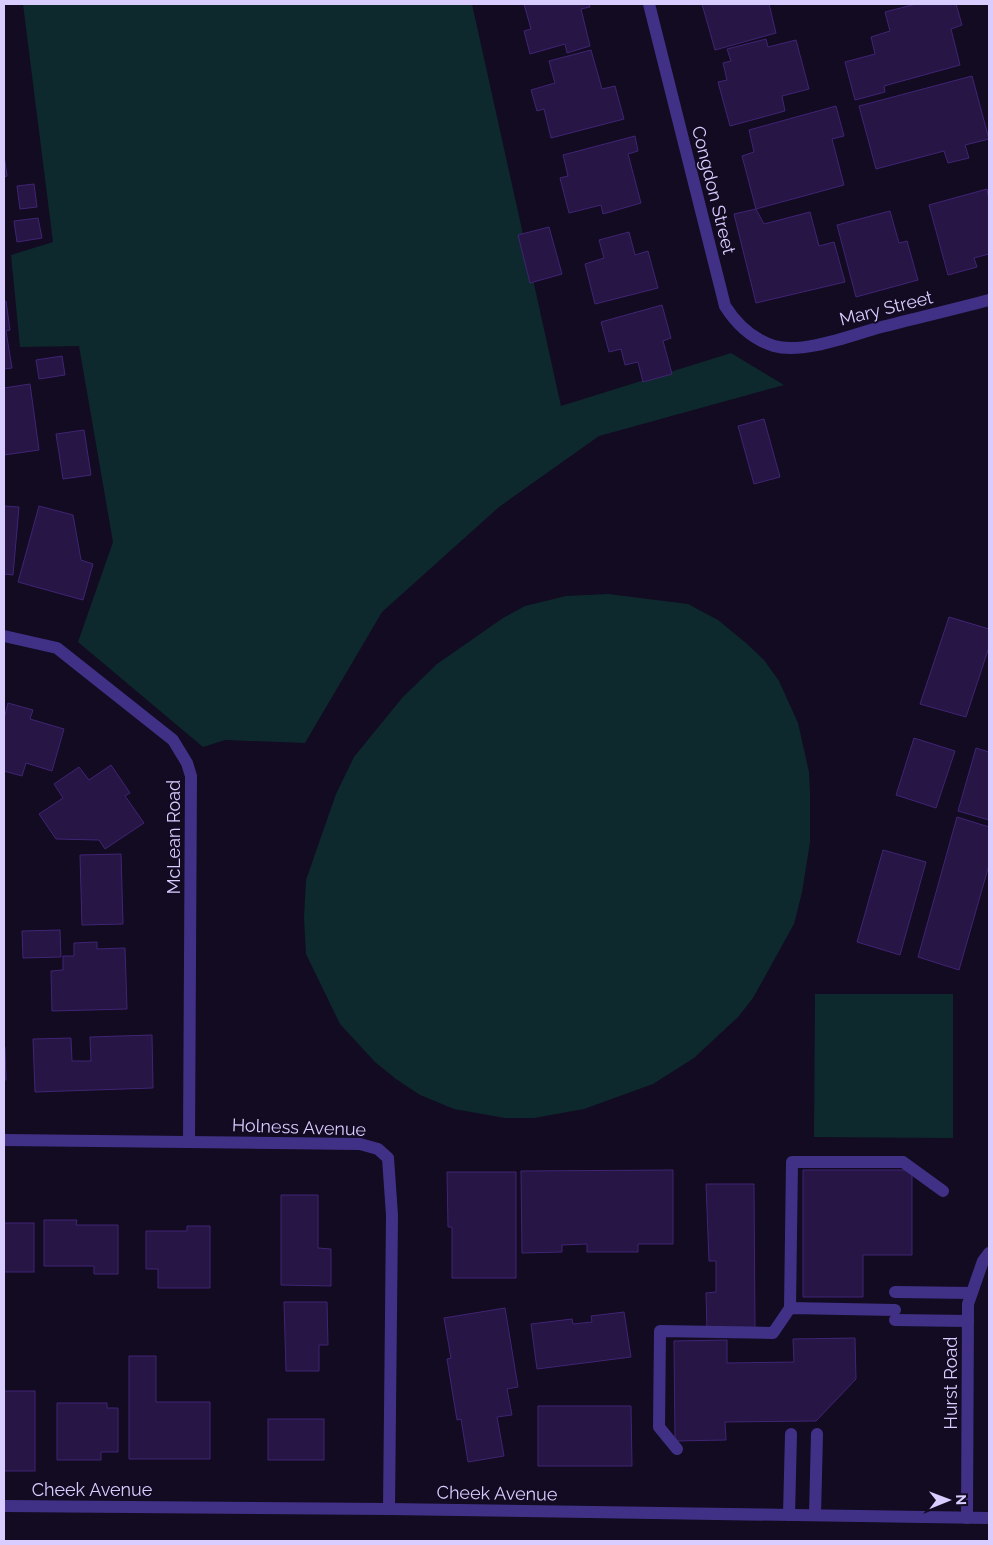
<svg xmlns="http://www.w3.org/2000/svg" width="993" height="1545" font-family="Raleway,sans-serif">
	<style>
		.green { fill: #0d292d }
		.building { fill: #261545; stroke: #402474 }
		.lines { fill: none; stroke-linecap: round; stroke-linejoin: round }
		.minor { stroke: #413186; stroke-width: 12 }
		.labels { text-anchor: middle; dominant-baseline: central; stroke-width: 4; stroke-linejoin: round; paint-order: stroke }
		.street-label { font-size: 18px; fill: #d9ccff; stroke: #120b22 }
	</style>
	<rect width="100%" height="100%" fill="#120b22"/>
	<!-- green -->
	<g class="green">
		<polygon points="23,4 472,4 561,406 731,353 784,385 599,436 499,507 382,612 305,743 225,740 203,747 78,642 113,542 79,346 20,347 11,255 53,242"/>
		<polygon points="608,594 688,604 718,620 746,643 764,660 779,681 798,723 809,772 810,792 810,842 802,892 794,924 753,998 738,1017 694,1058 653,1084 584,1109 534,1118 505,1118 454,1109 420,1095 396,1079 375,1062 340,1024 306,954 304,918 306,880 336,794 354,757 402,698 437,664 503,618 525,606 566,596"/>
		<polygon points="815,994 953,994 953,1138 814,1137"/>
	</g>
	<!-- building -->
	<g class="building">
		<polygon points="524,4 589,4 590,7 581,9 590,46 567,53 565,44 530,54 524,31 531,29"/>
		<polygon points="702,4 769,4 776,33 715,50"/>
		<polygon points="916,4 956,4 962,25 951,29 960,65 884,86 885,92 855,100 845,62 875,54 871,37 890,31 885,12"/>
		<polygon points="766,39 768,47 796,40 809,89 782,96 785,111 730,126 718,82 727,80 723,63 731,61 727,49"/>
		<polygon points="591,50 602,89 615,86 624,119 551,138 544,109 537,111 531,90 555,83 549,61"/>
		<polygon points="972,76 989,139 965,145 969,158 948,163 944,151 876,169 859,106"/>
		<polygon points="836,106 844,136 832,139 844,185 756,209 742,156 754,152 749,130"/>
		<polygon points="635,136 638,151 628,154 641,203 603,214 601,205 569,213 560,178 568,176 563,155"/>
		<polygon points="4,155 7,176 4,177"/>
		<polygon points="34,184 37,207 20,209 17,186"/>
		<polygon points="987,189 989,200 989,254 974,258 977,267 948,275 929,205"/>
		<polygon points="756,209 764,224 810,212 819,246 834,242 845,282 756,303 734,214"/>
		<polygon points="890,211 899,243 907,241 918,280 856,297 837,225"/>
		<polygon points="38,218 42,238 17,242 14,221"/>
		<polygon points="549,227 562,274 530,283 518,235"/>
		<polygon points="629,232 635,255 648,251 658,288 595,304 585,264 604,258 599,240"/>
		<polygon points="6,301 10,330 6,331 12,368 4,369 4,302"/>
		<polygon points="662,305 671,338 663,341 672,374 643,382 638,362 625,365 621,349 609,352 601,322"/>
		<polygon points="62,356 65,375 39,379 36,360"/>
		<polygon points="30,384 39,450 4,455 4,388"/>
		<polygon points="764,419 780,477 754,484 738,426"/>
		<polygon points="84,430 91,475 63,479 56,434"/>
		<polygon points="4,506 19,507 13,575 4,574"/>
		<polygon points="39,506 73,515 81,560 93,564 83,600 18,582"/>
		<polygon points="949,617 989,629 989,647 966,717 920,704"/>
		<polygon points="8,703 33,710 30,719 64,729 52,771 26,763 22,776 4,771 4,719"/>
		<polygon points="914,738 955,751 936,808 896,795"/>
		<polygon points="976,748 989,752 989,820 958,811"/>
		<polygon points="111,765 130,793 125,796 144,823 105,849 99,840 56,839 39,814 63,798 54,784 79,767 89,780"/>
		<polygon points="957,817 989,827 989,865 959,970 918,957"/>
		<polygon points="883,850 926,862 900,955 857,942"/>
		<polygon points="121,854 123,924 82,925 80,855"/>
		<polygon points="60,930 61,957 23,958 22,931"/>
		<polygon points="97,942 97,949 125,948 127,1009 52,1011 51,971 63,970 63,956 74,956 74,943"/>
		<polygon points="152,1035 153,1088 35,1092 33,1039 71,1038 72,1061 91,1061 90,1037"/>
		<polygon points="5,1047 6,1080 4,1080 4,1048"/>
		<polygon points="673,1170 673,1244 638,1244 638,1252 587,1252 587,1244 562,1245 562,1252 522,1253 521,1171"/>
		<polygon points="803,1170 912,1170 912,1255 863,1255 863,1297 803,1297"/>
		<polygon points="447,1172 516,1172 516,1278 452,1278 452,1227 448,1227"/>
		<polygon points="706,1184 754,1184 755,1330 707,1330 706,1293 716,1292 716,1261 709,1261"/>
		<polygon points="281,1195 318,1195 318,1248 331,1249 331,1286 281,1285"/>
		<polygon points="44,1220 77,1220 76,1225 118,1225 118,1274 94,1274 94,1266 44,1266"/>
		<rect x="4" y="1223" width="30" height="49"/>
		<polygon points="187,1226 210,1226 210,1288 158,1288 158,1269 146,1269 146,1231 187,1231"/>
		<polygon points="284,1302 327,1302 328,1345 319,1345 319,1371 286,1371"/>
		<polygon points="505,1308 518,1387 507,1389 512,1415 497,1417 504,1456 468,1462 461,1419 457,1420 447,1359 451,1358 444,1318"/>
		<polygon points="624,1312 631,1357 537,1369 531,1324 572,1319 573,1324 592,1322 591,1316"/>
		<polygon points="855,1338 856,1379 816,1421 725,1422 726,1440 675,1441 674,1341 727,1340 727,1363 794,1362 793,1339"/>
		<polygon points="129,1356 156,1356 156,1402 210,1402 210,1459 129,1459"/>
		<rect x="4" y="1391" width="31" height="80"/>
		<polygon points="57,1403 107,1403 107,1408 118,1408 118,1452 101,1452 101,1460 57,1460"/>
		<polygon points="538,1406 631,1406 632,1466 538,1466"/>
		<rect x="268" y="1419" width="56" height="41"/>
	</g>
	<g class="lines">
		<!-- minor -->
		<g class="minor">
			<path d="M649,4L725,306C737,325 752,339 774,346C801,354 847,337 874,329C913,319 951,310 989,300"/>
			<polyline points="4,636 57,648 173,740 187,763 191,776 189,1141"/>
			<polyline points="4,1140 360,1144 378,1149 388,1158 392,1215 389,1509"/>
			<polyline points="895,1292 971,1293"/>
			<polyline points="790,1308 792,1162 903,1162 943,1191"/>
			<polyline points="895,1320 968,1321"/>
			<polyline points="677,1449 659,1427 660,1331 773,1333 790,1308 895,1310"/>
			<polyline points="4,1506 389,1509 989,1518"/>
			<polyline points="789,1515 791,1434"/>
			<polyline points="815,1515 817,1434"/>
			<polyline points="967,1518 968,1304 983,1261 989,1253"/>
		</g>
	</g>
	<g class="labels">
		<!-- street labels -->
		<g class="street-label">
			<text transform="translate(714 190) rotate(76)">Congdon Street</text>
			<text transform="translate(886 308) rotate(-14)">Mary Street</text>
			<text transform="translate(173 837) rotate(-90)">McLean Road</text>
			<text transform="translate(299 1127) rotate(2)">Holness Avenue</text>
			<text transform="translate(950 1383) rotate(-90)">Hurst Road</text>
			<text x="92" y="1489">Cheek Avenue</text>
			<text transform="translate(497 1493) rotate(1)">Cheek Avenue</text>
		</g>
	</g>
	<!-- border -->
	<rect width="993" height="1545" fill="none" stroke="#d9ccff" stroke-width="10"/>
	<!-- north arrow -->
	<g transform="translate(948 1500) rotate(89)" stroke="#120b22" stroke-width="4" paint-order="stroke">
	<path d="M0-4L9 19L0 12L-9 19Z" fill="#d9ccff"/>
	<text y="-8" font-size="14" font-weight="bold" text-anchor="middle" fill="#d9ccff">N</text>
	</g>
</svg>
